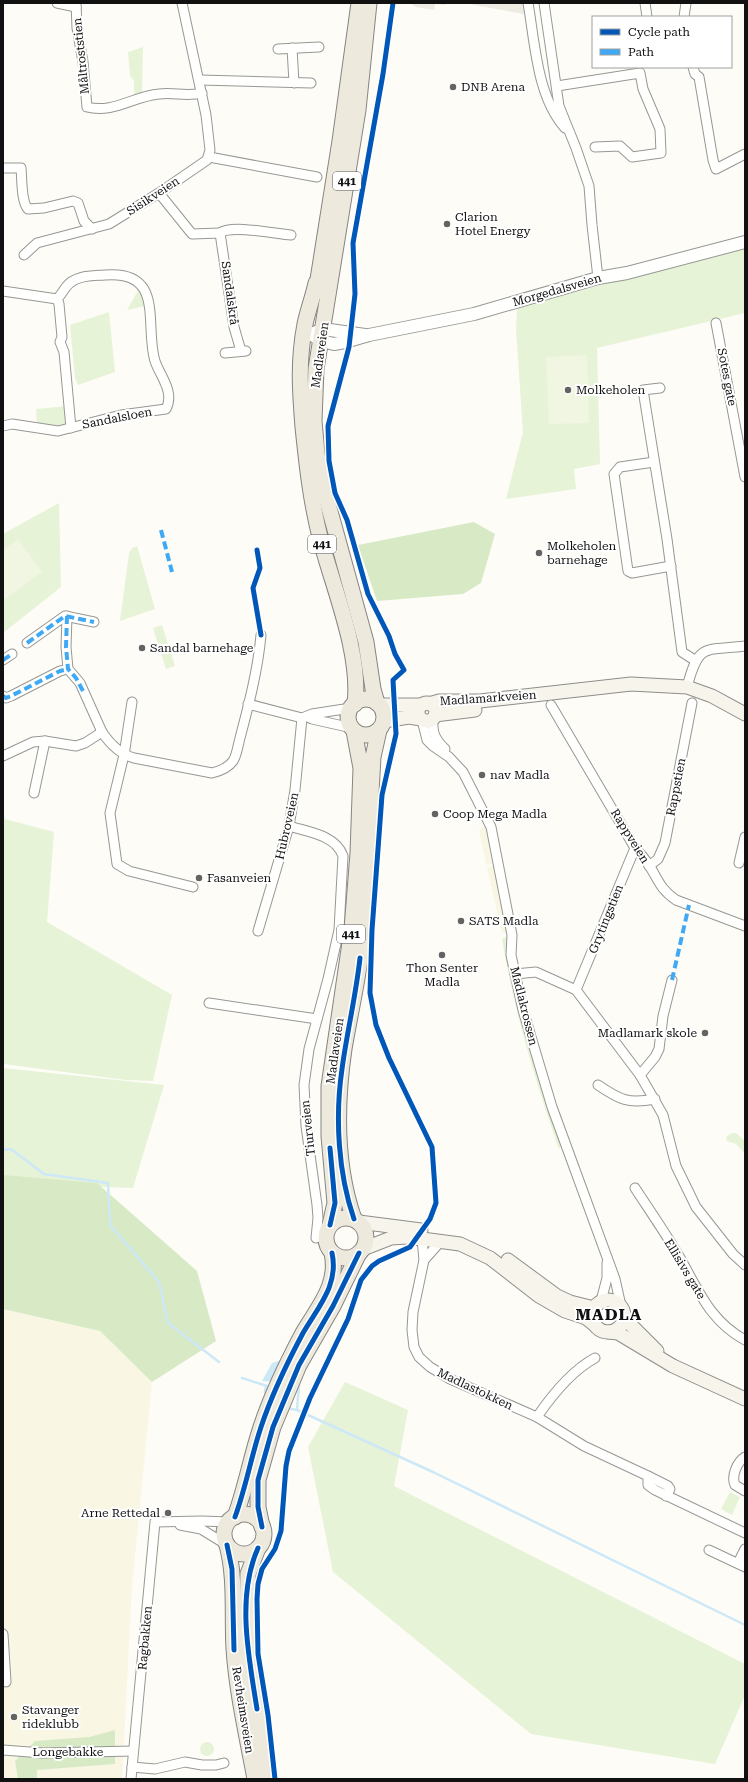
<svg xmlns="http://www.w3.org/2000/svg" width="748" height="1782" font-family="'Roboto Serif',serif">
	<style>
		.farmland { fill: #f9f7e4 }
		.green { fill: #e7f3d7 }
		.forest { fill: #d8eac5 }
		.pitch { fill: #f0f6e1 }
		.plaza { fill: #edebe2 }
		.water { fill: #cde8f7 }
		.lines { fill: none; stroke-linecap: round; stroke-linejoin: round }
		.stream { stroke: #cde8f7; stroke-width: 2.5 }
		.minor-casing { stroke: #979795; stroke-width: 11 }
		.tertiary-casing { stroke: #979795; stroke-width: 14 }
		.secondary-casing { stroke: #8e8d8b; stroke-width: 15 }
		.primary-casing { stroke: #858482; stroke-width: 17 }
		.minor { stroke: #fffffe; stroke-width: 9 }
		.tertiary { stroke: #fffffe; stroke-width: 12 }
		.secondary { stroke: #f6f4eb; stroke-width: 13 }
		.primary { stroke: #ede9dc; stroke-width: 15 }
		.quiet { stroke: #3fa9f5; stroke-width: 4; stroke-dasharray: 8 4; stroke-linecap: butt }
		.cycleway-casing { stroke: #fff; stroke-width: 8 }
		.cycleway { stroke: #0057b8; stroke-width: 5 }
		.poi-dot { fill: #646362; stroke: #fff; stroke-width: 1.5 }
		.labels { text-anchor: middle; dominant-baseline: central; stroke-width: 4; stroke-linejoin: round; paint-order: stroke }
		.shield { fill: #fff; stroke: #585858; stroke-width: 1 }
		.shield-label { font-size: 11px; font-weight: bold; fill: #111 }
		.street-label { font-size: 12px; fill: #111; stroke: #fff }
		.poi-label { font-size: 12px; fill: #111; stroke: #fff; text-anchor: start }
		.district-label { font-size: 16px; font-weight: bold; letter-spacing: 1px; fill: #111; stroke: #fff }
	</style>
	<rect width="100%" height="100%" fill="#fdfcf7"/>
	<!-- farmland -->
	<g class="farmland">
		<polygon points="486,825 492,864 486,865 479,830"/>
		<polygon points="494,865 507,933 502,933 487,868"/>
		<polygon points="3,1309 100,1331 152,1382 132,1588 122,1779 3,1779"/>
	</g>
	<!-- green -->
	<g class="green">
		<polygon points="143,47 142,94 134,97 134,81 130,76 128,52"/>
		<polygon points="745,247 745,313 597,348 600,464 574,469 576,489 506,499 523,432 516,330 517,308 716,253"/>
		<polygon points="139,289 146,306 127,310"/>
		<polygon points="109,312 115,372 78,385 75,378 70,325"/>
		<polygon points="68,406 68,418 65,427 37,427 36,409"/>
		<polygon points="59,503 61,587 3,633 3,534"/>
		<polygon points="137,546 155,609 120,621 129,553 132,548"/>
		<polygon points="162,625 175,666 166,669 153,628"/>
		<polygon points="3,811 5,819 54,832 47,922 172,995 153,1081 126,1080 3,1064"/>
		<path d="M508,936L514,988L561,1146L559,1149C535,1080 514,1011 502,939Z"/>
		<polygon points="3,1068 164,1085 133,1188 3,1183"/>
		<polygon points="732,1133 736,1133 745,1141 745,1154 736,1144 727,1141 726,1137"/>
		<polygon points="345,1382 408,1410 394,1486 745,1664 745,1695 715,1764 531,1734 333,1572 308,1447"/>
		<polygon points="730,1492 740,1497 732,1515 721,1509"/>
		<circle cx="207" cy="1749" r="7"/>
	</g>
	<!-- forest -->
	<g class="forest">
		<polygon points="474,522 495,534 481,583 463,594 377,601 358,545"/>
		<polygon points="3,1175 97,1183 197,1271 216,1341 152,1382 100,1331 3,1309"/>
		<polygon points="115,1730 115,1764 37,1770 37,1779 18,1779 15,1761 35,1741 89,1737"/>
	</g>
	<!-- pitch -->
	<g class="pitch">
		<polygon points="587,355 589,423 549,424 546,357"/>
		<polygon points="18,539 42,572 3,600 3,550"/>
	</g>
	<!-- plaza -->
	<g class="plaza">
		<polygon points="410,3 445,3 445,5 435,4 434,10 416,7"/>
		<polygon points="464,3 523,3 524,14 496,9"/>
	</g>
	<!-- water -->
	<polygon class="water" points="289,1358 291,1383 262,1381 272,1363"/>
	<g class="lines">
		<!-- stream -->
		<g class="stream">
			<polyline points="3,1150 11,1149 44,1174 108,1183 110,1225 159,1282 168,1323 219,1362"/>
			<polyline points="242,1378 267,1386"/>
			<polyline points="296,1385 299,1385 297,1410"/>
			<polyline points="266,1395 265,1391 266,1386"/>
			<polyline points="287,1408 297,1410 433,1472 745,1625"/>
		</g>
		<defs>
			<g id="minor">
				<polyline points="57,3 76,7"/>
				<path d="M76,3L77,28L83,62L87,107C113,114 134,96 159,94C174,92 186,97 202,93"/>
				<path d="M528,3C535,43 537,97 565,128"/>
				<polyline points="544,3 559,106 576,148 589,186 592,225 598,278"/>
				<polyline points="645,3 647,17"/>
				<polyline points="684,17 686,3"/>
				<polyline points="292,48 294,83"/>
				<polyline points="278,49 319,47"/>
				<polyline points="693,67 695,74 699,77 713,160 716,169 745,154"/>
				<polyline points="200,80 311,83"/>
				<polyline points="557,86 640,73 643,89 660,129 661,153 632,157 620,146 595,147"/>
				<polyline points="209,157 317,177"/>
				<path d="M3,168H21C22,177 21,202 28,209L44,208L73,201L78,203L84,221L92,229"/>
				<polyline points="159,193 192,234 220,233 234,327 241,351"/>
				<path d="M220,233C231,224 276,234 291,235"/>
				<polyline points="24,255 37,243 109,224 159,193 207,160 210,150 206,115 182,3"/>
				<polyline points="3,291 57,299"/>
				<polyline points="57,299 59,304 62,337 60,342 64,352 71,428"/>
				<polyline points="716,323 745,477"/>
				<polyline points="225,353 246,351"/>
				<polyline points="660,388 643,390 667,539 682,652 696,661"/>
				<path d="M3,426L12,424L58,431L121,415L166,409C175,392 160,376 155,361C144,326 166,270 105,275C92,276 75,275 66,287C63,291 61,295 57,299"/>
				<polyline points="654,462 620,467 614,474 628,571 632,573 671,566"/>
				<polyline points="67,616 66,647 68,669 80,683 102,732"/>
				<polyline points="27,643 65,616 94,622"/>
				<polyline points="3,660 12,654"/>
				<path d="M687,687C699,642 704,651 745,646"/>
				<polyline points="3,696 6,698 11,696 60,671 68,669"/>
				<polyline points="132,702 124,755 110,813 117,864 129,871 193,887"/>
				<polyline points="248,704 302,718 312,714 351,708"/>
				<path d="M551,705L635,848C640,853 645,859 649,865C659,881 660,889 676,900L745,926"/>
				<polyline points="308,717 312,719 352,728"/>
				<path d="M433,719C432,733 435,739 445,749"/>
				<polyline points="422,720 427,740 433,746 449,757 463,772 491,827 512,935 511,955 523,1010 552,1107 615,1279 621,1306"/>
				<polyline points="3,756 33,742 45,741"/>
				<path d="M34,793L45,741L76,746L85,743L102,732C110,744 120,754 134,758L212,773C220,771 228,768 233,761C237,755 238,745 240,738C249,704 258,669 261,635"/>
				<path d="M289,826C308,832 336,835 343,856L339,930L328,979L309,1049L304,1085L306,1126L317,1205L318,1218L316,1238"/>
				<polyline points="739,863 745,837"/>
				<polyline points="649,866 658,859 665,843 692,703"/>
				<polyline points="258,931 289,826 295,790 302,718"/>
				<polyline points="515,974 536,972 576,990 640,1075 663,1115 676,1166 696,1207 733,1254 745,1265"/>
				<polyline points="576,990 635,848"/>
				<polyline points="209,1003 317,1019"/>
				<polyline points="640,1075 655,1057 659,1049 663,1016 672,980"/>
				<path d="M598,1085C620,1100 628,1104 655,1099"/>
				<path d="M635,1188C650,1211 666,1234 680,1258C699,1291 710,1321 745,1340"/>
				<polyline points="422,1239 424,1260 413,1312 412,1330 414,1347 419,1357 430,1367 450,1379 537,1417 584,1446 648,1476 648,1485 655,1490 745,1533"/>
				<polyline points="424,1260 441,1241"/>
				<polyline points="601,1301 607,1278 607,1263"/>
				<path d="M537,1417C552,1395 571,1371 595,1358"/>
				<path d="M745,1457C737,1462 731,1476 735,1485L745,1491"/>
				<polyline points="648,1476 668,1486 670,1489 666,1496"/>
				<polyline points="180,1525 201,1529 227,1545"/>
				<polyline points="709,1550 745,1567"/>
				<polyline points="738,1563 745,1549"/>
				<polyline points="3,1634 6,1682"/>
				<polyline points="3,1750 43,1753 133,1751"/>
				<polyline points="132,1767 155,1769 185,1762 202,1765 216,1765 224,1763"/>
				<polyline points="131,1779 155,1522 202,1521 229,1522"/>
			</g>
			<g id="tertiary">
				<polyline points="314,333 323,329 365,335"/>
				<polyline points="311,334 321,341 334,344 345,342 369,335 474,314 598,278 627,273 745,242"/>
			</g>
			<g id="secondary">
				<circle cx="427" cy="712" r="9"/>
				<polyline points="429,704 439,701 480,701 631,684 687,687 712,696 745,714"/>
				<polyline points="380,705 422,705"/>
				<polyline points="435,715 475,710"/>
				<polyline points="384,721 409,717 421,719"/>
				<polyline points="359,1222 421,1230"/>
				<polyline points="363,1249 391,1238 407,1237 460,1244 490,1258 539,1296 565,1311 586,1318 596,1326"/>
				<polyline points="508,1260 557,1296 570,1302 594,1308"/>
				<circle cx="608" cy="1316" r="16"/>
				<polyline points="623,1313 627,1321 657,1351"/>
				<polyline points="609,1332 618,1333 673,1366 745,1399"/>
			</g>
			<g id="primary">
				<polyline points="369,3 358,110 316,369 314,421 317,454 323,486 366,642 373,689 377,703"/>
				<path d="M316,283C313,297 308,310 305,324C298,361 300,390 303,427C307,466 311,503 321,541C334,590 361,654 355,704"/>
				<polyline points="316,292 340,141 359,3"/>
				<circle cx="366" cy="717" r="18"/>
				<circle cx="346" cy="1238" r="20"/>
				<path d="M354,1219C335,1165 336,1104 344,1049C349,1019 356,989 360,959C367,892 369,825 373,757L379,730"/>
				<polyline points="330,1225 335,1203 329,1136 329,1086 352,929 358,853 361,768 354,731"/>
				<circle cx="244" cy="1534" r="20"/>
				<path d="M235,1517C246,1487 251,1457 261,1427C272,1394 287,1363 303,1333C318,1307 339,1285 332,1253"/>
				<polyline points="262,1527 258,1507 258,1480 273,1427 299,1365 333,1306 359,1253"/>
				<path d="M227,1545C236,1578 232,1615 234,1649C237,1693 247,1736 255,1779"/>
				<polyline points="258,1548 248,1574 247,1627 250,1668 266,1779"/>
			</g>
		</defs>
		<!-- minor casing -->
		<use href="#minor" class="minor-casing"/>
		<!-- tertiary casing -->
		<use href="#tertiary" class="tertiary-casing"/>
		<!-- secondary casing -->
		<use href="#secondary" class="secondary-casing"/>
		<!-- primary casing -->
		<use href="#primary" class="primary-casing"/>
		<!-- minor -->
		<use href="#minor" class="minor"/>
		<!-- tertiary -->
		<use href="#tertiary" class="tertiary"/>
		<!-- secondary -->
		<use href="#secondary" class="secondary"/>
		<!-- primary -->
		<use href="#primary" class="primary"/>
		<!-- quiet -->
		<g class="quiet">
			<polyline points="161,530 172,572"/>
			<polyline points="67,616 66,647 68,669 76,678 83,691"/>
			<polyline points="27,643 65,616 94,622"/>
			<polyline points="3,660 12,654"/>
			<polyline points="3,696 6,698 11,696 60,671 68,669"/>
			<polyline points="672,980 689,905"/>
		</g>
		<defs>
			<g id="cycleway">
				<polyline points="257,550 260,568 253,588 261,635"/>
				<path d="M354,1219C338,1173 335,1117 342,1069C347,1032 356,995 360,958"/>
				<polyline points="330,1225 335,1203 330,1148"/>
				<path d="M235,1517C246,1487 251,1457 261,1427C272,1394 287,1363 303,1333C318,1307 339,1285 332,1253"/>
				<polyline points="262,1527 258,1507 258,1480 273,1427 299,1365 333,1306 359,1253"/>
				<polyline points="227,1545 232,1569 234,1650"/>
				<path d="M257,1709C249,1658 236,1597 258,1548"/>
				<polyline points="275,1779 268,1715 258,1654 257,1599 258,1584 262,1569 275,1549 281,1531 286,1466 289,1451 310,1398 348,1319 361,1280 372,1266 379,1261 410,1247 430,1219 436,1203 432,1147 389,1058 376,1025 370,993 372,930 382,795 396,734 393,680 404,670 395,654 389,636 368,594 347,520 335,493 329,461 328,426 349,347 355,294 353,243 383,74 393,3"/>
			</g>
		</defs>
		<!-- cycleway casing -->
		<use href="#cycleway" class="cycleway-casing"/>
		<!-- cycleway -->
		<use href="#cycleway" class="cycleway"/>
	</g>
	<!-- markers -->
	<g class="poi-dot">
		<circle cx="453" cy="87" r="4"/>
		<circle cx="447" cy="224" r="4"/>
		<circle cx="568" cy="390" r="4"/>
		<circle cx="539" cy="553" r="4"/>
		<circle cx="142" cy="648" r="4"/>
		<circle cx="482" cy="775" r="4"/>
		<circle cx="435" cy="814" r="4"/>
		<circle cx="199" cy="878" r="4"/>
		<circle cx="461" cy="921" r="4"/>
		<circle cx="442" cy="955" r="4"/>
		<circle cx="705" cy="1033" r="4"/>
		<circle cx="168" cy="1513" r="4"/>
		<circle cx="14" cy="1717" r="4"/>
	</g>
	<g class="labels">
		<!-- shield labels -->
		<g class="shield">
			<rect x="333" y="172" width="28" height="18" rx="3"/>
			<rect x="308" y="535" width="28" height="18" rx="3"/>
			<rect x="337" y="925" width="28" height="18" rx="3"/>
		</g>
		<g class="shield-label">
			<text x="347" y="181">441</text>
			<text x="322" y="544">441</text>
			<text x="351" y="934">441</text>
		</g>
		<!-- street labels -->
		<g class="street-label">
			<text transform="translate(81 56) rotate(-96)">Måltroststien</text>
			<text transform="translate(153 196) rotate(-33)">Sisikveien</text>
			<text transform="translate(557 290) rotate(-16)">Morgedalsveien</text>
			<text transform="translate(230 293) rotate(82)">Sandalskrå</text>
			<text transform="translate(320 355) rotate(-82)">Madlaveien</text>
			<text transform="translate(727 377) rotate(79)">Sotes gate</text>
			<text transform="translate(117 418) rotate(-11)">Sandalsloen</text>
			<text transform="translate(488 698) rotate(-4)">Madlamarkveien</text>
			<text transform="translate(676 787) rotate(-79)">Rappstien</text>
			<text transform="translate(287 826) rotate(-77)">Hubroveien</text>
			<text transform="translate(630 836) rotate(58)">Rappveien</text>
			<text transform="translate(606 919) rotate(-68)">Grytingstien</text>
			<text transform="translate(524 1006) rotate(76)">Madlakrossen</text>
			<text transform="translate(335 1051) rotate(-82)">Madlaveien</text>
			<text transform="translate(308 1128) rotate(-96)">Tiurveien</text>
			<text transform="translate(685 1269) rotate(59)">Ellisivs gate</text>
			<text transform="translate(475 1389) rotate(25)">Madlastokken</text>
			<text transform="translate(145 1638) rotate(-85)">Ragbakken</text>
			<text transform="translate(243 1710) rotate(81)">Revheimsveien</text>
			<text x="68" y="1752">Longebakke</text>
		</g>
		<!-- poi labels -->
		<g class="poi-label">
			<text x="461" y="87">DNB Arena</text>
			<text x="455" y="217">Clarion<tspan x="455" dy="14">Hotel Energy</tspan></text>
			<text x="576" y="390">Molkeholen</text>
			<text x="547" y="546">Molkeholen<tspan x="547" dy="14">barnehage</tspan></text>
			<text x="150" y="648">Sandal barnehage</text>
			<text x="490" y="775">nav Madla</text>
			<text x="443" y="814">Coop Mega Madla</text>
			<text x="207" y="878">Fasanveien</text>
			<text x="469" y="921">SATS Madla</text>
			<text x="442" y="968" text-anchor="middle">Thon Senter<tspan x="442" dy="14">Madla</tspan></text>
			<text x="697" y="1033" text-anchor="end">Madlamark skole</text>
			<text x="160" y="1513" text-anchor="end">Arne Rettedal</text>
			<text x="22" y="1710">Stavanger<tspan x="22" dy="14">rideklubb</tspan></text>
		</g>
		<!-- district labels -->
		<g class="district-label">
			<text x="609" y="1314">MADLA</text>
		</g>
	</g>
	<!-- border -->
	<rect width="748" height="1782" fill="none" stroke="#111111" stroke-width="8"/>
	<!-- legend -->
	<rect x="592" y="16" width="140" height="52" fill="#ffffff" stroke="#a0a0a0"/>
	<rect x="600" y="29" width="20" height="6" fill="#0057b8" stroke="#a0a0a0"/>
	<text x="628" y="36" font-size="12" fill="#111111">Cycle path</text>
	<rect x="600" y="49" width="20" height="6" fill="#3fa9f5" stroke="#a0a0a0"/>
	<text x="628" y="56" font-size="12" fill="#111111">Path</text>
</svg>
